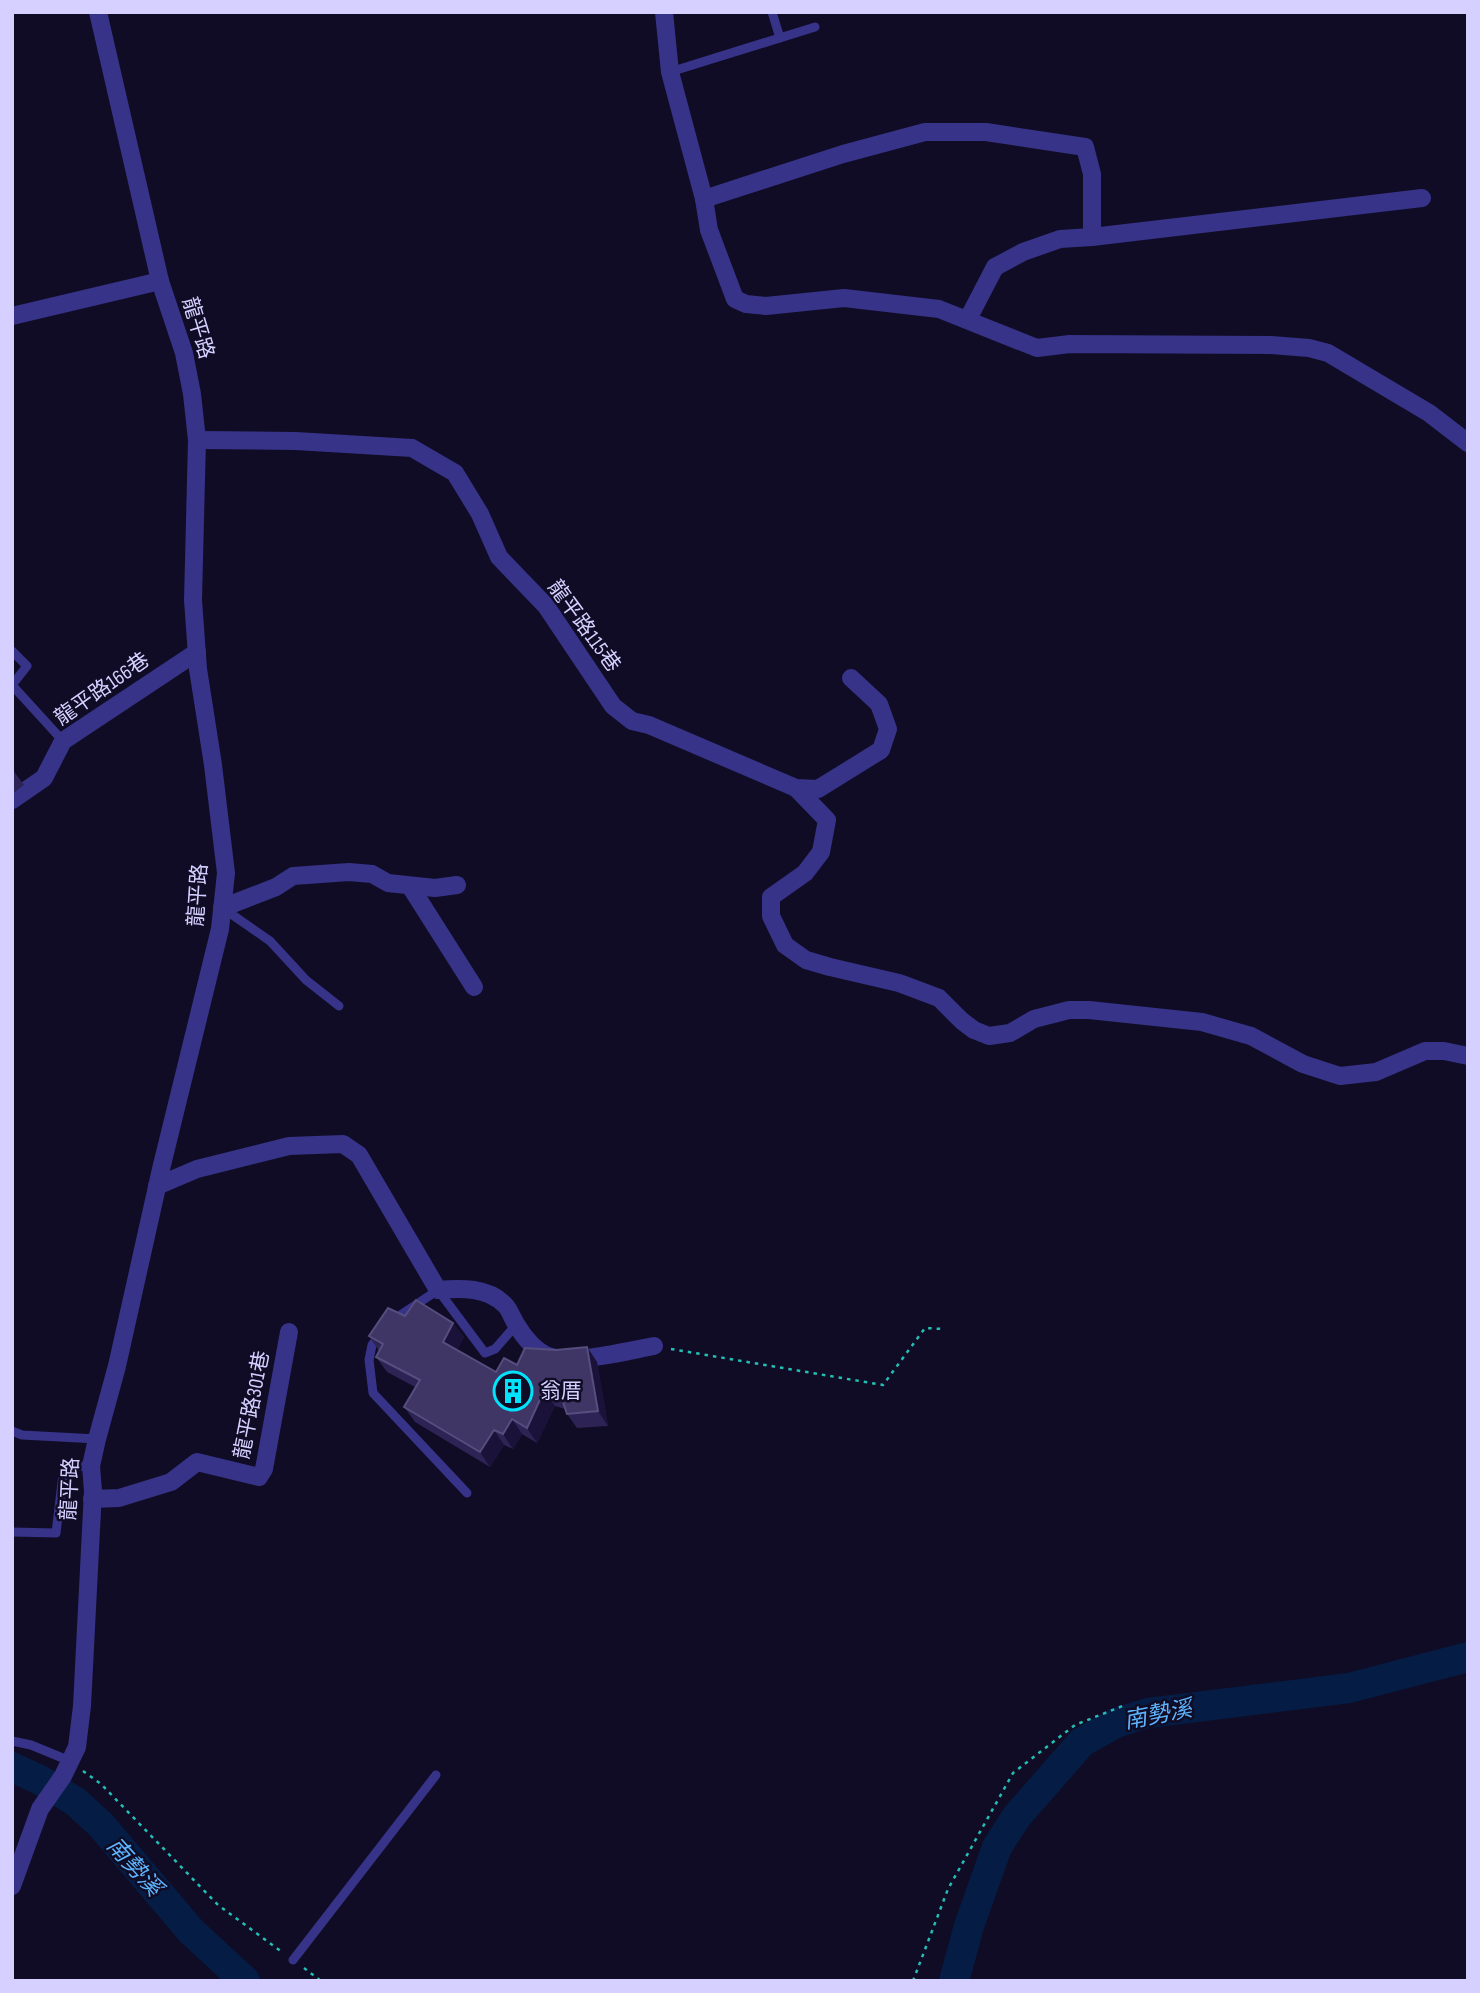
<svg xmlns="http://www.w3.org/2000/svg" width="1480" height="1993" viewBox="0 0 1480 1993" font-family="'Sofia Sans Condensed','Noto Sans TC',sans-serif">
	<rect width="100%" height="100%" fill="#100c25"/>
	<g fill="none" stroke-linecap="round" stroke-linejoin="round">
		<!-- river -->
		<g stroke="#051d45" stroke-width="30">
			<path d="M12 1767 40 1780 76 1802 101 1825 191 1931 245 1981"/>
			<path d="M954 1981 969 1926 997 1847 1017 1816 1082 1742 1116 1723 1148 1713 1349 1688 1468 1657"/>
		</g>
		<!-- path -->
		<g stroke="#23bfb5" stroke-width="2.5" stroke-dasharray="3.5 5" stroke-linecap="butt">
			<path d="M671 1349 883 1385 925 1328 943 1329"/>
			<path d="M83 1771 101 1784 218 1905 282 1952"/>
			<path d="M304 1968 321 1981"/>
			<path d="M913 1981 948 1889 1013 1773 1075 1725 1125 1705"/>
		</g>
		<!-- service -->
		<g stroke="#363388" stroke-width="9">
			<path d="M772 12 780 38"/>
			<path d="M670 72 815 27"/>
			<path d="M12 651 27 666 12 685 63 741"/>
			<path d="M224 909 270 941 306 980 339 1006"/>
			<path d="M393 1320 438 1290 485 1353 495 1349 516 1325"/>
			<path d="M379 1336 372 1345 369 1360 373 1393 467 1493"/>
			<path d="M12 1431 22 1435 97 1439"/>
			<path d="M12 1532 56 1533 64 1466H91"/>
			<path d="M12 1741 31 1745 70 1761"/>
			<path d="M293 1960 436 1775"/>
		</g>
		<!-- minor -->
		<g stroke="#363388" stroke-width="18">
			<path d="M664 12 670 72 704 199 709 230 735 299 746 304 766 306 844 298 939 309 1037 348 1070 344 1271 345 1309 348 1328 353 1429 413 1468 443"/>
			<path d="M704 199 843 154 925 132H986L1085 147 1092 174V237"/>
			<path d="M12 316 160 281"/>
			<path d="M968 319 995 267 1023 252 1060 239 1092 237 1422 198"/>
			<path d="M197 440 296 441 412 448 455 473 480 514 499 557 546 606 613 706 632 721 649 725 796 788 818 789 881 750 888 729 879 704 851 678"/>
			<path d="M796 788 827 820 821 852 805 873 771 897V916L785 945 806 960 830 967 899 983 939 998 962 1021 974 1030 989 1036 1010 1033 1034 1019 1069 1010H1089L1202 1022 1251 1036 1303 1064 1340 1076 1376 1072 1425 1051H1444L1468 1056"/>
			<path d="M12 800 44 778 63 741 197 652"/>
			<path d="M410 886 474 987"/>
			<path d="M222 908 276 887 293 876 349 872 372 874 388 883 435 888 457 885"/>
			<path d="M157 1186 197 1169 289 1146 343 1144 359 1155 438 1290C461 1288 488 1287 505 1305 510 1310 512 1318 516 1324 523 1336 536 1353 551 1357 575 1364 627 1351 654 1346"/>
			<path d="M92 1499 119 1498 171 1482 197 1462 259 1477 264 1469 289 1332"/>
		</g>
		<!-- tertiary -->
		<path stroke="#363388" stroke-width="18" d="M12 1886 40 1809 63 1776 77 1747 82 1706 93 1491 91 1466 97 1439 117 1366 161 1169 220 929 226 873 213 765 198 669 193 600 197 440 192 394 184 353 160 281 98 12"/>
	</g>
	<!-- wall -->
	<g fill="#2d2354">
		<path d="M12 769 24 785 12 794Z"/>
		<path d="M405 1316 453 1323 464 1337 457 1350 496 1372 556 1350 587 1347 597 1362 608 1426 577 1428 567 1414 565 1409 555 1406 537 1443 522 1434 513 1449 504 1445 490 1467 415 1422 404 1407 415 1387 387 1372 376 1357 379 1351 369 1336Z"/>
	</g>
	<!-- shaded-wall -->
	<g fill="#1a1239">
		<path d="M453 1323 464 1337 454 1357 443 1342Z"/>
		<path d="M587 1347 597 1362 608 1426 598 1411Z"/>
		<path d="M544 1391 555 1406 537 1443 527 1428Z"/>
		<path d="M512 1419 522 1434 513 1449 503 1434Z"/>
		<path d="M494 1430 504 1445 490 1467 480 1452Z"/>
	</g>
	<!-- building -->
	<path fill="#3f3666" stroke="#564e7e" stroke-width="2" d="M416 1300 453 1323 443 1342 496 1372 504 1358 517 1365 525 1348 556 1350 587 1347 598 1411 567 1414 561 1396 544 1391 527 1428 512 1419 503 1434 494 1430 480 1452 404 1407 420 1380 376 1357 383 1344 369 1336 388 1308 405 1316Z"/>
	<!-- icons -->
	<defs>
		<symbol id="building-ring" viewBox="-11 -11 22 22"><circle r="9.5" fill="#100c25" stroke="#00e3fb" stroke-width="1.5"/><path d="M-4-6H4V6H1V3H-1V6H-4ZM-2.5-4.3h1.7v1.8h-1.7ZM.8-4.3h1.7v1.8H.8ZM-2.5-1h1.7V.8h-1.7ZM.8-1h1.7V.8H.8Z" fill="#00e3fb"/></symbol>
	</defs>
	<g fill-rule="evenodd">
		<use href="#building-ring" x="491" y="1369" width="44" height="44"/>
	</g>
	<g text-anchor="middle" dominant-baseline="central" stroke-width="5" stroke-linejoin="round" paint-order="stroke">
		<!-- street labels -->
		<g font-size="21" fill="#d5d0ff" stroke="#100c25">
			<text transform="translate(198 328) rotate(73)">龍平路</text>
			<text transform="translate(584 626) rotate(54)">龍平路115巷</text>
			<text transform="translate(102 689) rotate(-35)">龍平路166巷</text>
			<text transform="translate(198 895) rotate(-86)">龍平路</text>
			<text transform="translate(252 1405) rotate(-79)">龍平路301巷</text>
			<text transform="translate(70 1489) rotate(-87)">龍平路</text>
		</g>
		<!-- poi labels -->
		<g font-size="21" fill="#d5d0ff" stroke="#100c25" text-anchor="start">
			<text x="540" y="1391">翁厝</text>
		</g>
		<!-- water labels -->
		<g font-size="23" font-style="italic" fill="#5eb5ff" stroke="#100c25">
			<text transform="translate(1158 1715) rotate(-11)">南勢溪</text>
			<text transform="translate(134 1867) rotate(48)">南勢溪</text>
		</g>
	</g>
	<!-- border -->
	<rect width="1480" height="1993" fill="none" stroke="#d5d0ff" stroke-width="28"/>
</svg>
